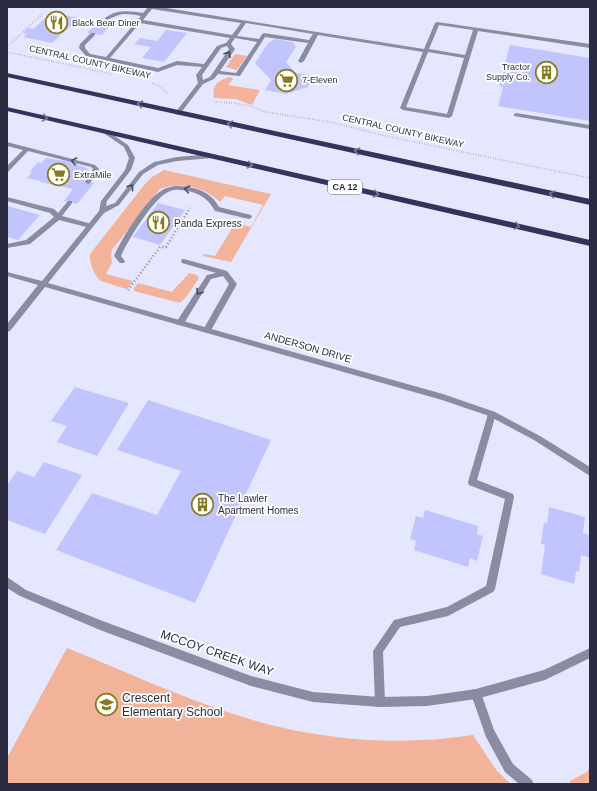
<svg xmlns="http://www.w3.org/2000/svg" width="597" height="791" viewBox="0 0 597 791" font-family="Helvetica,sans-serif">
	<rect width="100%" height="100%" fill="#e5e7fe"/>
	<!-- green -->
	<g fill="#f2b39a">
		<path d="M235 54 247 56 237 70 226 67Z"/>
		<path d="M230 77 233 79 228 85 260 90 252 105 236 99 214 98C211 85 219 80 230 77Z"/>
		<path d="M164 170 271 194 231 262 203 256V254L215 256 234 225 224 222 225 220 251 227 263 205 225 196 220 202C205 187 180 181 160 189L112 250 111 256 112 262 106 274 133 281 129 287 126 289 101 281C95 277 89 262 90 254L145 184 152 177Z"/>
		<path d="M189 273 197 275 199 278 187 296 180 303 134 291V288L138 283 172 292C177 285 183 281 189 273Z"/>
		<path d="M67 648C134 675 201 707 271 725 319 737 372 743 421 740 438 740 456 737 473 735L497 771 511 784H7V758Z"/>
		<path d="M590 767V784H570V781L587 772Z"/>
	</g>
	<!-- building -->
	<g fill="#c2c5fd">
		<path d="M51 13 79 18 52 43 23 37 27 34 23 33 28 28 33 29Z"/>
		<path d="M101 18 111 20 108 24H111L102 35 87 33Z"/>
		<path d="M166 30 187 33 164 62 142 58 151 47 134 44 140 38 157 41Z"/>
		<path d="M275 39 293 42 296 47 286 62 296 73 314 76 308 87 286 94 265 90 271 80 255 63 268 43Z"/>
		<path d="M510 45 590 58V121L498 106 503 87 499 86Z"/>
		<path d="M46 158 78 163 77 165 87 168 89 171 82 180 94 183 77 204 64 201 73 189 40 182 41 181 27 178 32 172 30 171 38 162 41 163Z"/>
		<path d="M158 203 185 210 160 245 133 237Z"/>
		<path d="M7 206 40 215 18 240 7 237Z"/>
		<path d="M75 387 129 403 97 456 57 442 67 426 51 421Z"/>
		<path d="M148 400 271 440 195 603 56 550 92 493 157 515 181 471 117 450Z"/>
		<path d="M44 462 82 475 45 534 7 520V485L17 471 34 477Z"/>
		<path d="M549 507 585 517 583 533 590 535V558L581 555 579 572 576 571 574 584 541 574 545 545 541 544 544 522 547 523Z"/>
		<path d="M425 510 478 526 477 534 483 536 477 561 470 558 468 567 414 550 416 541 410 539 416 516 423 518Z"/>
	</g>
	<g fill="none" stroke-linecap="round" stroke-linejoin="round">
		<!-- path-far1 -->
		<g stroke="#8a8ba2" stroke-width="1.5" stroke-dasharray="0.5 2" stroke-linecap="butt">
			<path d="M7 47 42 14"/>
			<path d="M7 52 112 74"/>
			<path d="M152 83 159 86 167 93"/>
			<path d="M214 102 233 103 250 106 266 112 330 122 390 137 590 178"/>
		</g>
		<!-- path -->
		<path stroke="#8a8ba2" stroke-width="2.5" stroke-dasharray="1 2.5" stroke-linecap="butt" d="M128 290 160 247H166L190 208"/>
		<!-- service -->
		<g fill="#8a8ca4" fill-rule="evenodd">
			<path d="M148 7H160L424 49 435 23 437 22 590 44V48L478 31 452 116 449 118 403 110 400 108 423 52 318 35 304 61 301 63 298 61 308 43 265 37 240 76 218 74 214 79 203 84 180 114 178 115 175 113 198 83 196 75 202 67 177 65 158 72 86 56 79 48 80 44 91 33H95V35L85 45V48L90 54 106 57 141 16C123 13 122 13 107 20L105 19V18C117 9 129 11 143 13ZM152 9 241 23 232 35 143 20ZM140 23 230 38 226 43 217 46 204 64 177 61 158 68 110 58ZM246 23 313 34 309 40 264 33 262 34 259 39 237 36ZM439 25 473 30 465 55 429 49ZM235 38 257 42 236 73 220 71 235 49 231 44ZM227 46 229 49 210 77 203 80 202 75 221 48ZM428 52 464 58 447 114 406 107Z"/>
			<path d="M516 113 590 125V129L514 116V114Z"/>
			<path d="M7 142 95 165 99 169 90 183 88 184 85 182 93 169 91 167 28 151 9 171 7 172V166L23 150 7 146Z"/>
			<path d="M175 186C193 186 211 191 219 207L251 215 252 217 249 219 215 211C209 200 203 196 192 192 184 190 175 188 168 192 153 199 128 240 121 256L125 261 124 263H120L114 256C122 238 144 202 161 191 165 188 170 187 175 186Z"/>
			<path d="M7 197 54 209 58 213 68 201H72V203L62 216 92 224 93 226 90 228 59 220 30 244 7 248V244L26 240 54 217 50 213 7 201Z"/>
			<path d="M182 259H184L227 271 237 284 210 332H204L203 330 229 284 223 276 211 279 183 325H177L176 323 177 321 207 275 216 273 182 263 181 261Z"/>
			<path d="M492 411 495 412 496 414 477 480 513 494 514 497 495 589 493 592 448 616 400 627 383 652 385 702 384 706 380 707 376 706 375 702 373 651 394 620 447 607 486 586 505 499 469 485 468 482 488 414 489 412Z"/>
			<path d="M476 689 480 690 494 730 513 764 532 780 534 784H519L505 772 486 737 471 694 472 690Z"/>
		</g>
		<!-- minor -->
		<g fill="#8a8ca4" fill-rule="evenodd">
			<path d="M107 131 128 145 135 158 131 170 107 201 106 206 115 203 139 172 154 162 177 157 212 154 215 156 212 158 177 161 158 165 143 174 119 205 104 213 48 283 443 394 495 412 540 436 590 467V476L534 440 489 416 442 400 45 287 10 331 7 332V324L38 285 7 276V272L42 281 99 211 101 201 125 170 129 158 124 147 105 134V132Z"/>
			<path d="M7 577 26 590 100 620 251 676 313 692 380 697 427 696 476 689 544 670 590 648V658L545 680 476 699 427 706 380 707 313 702 251 686 100 630 20 596 7 588Z"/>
		</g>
		<!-- trunk -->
		<g fill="#34335d" fill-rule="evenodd">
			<path d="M7 73 590 199V205L7 77Z"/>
			<path d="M7 107 590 240V246L7 111Z"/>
		</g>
	</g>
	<!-- one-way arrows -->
	<defs><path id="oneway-chevron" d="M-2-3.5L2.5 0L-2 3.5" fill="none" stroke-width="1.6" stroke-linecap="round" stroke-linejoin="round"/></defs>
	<g stroke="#47485f">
		<use href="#oneway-chevron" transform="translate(228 54) rotate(-58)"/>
		<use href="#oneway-chevron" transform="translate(74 161) rotate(-166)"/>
		<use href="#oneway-chevron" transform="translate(131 187) rotate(-52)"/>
		<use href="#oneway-chevron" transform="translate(187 189) rotate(-167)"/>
		<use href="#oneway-chevron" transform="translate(199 292) rotate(122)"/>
	</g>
	<g stroke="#7b7a96">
		<use href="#oneway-chevron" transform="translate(140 104) rotate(-168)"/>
		<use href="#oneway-chevron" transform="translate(45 118) rotate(13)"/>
		<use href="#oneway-chevron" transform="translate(230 124) rotate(-168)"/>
		<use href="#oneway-chevron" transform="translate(357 151) rotate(-168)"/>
		<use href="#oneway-chevron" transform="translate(250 165) rotate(13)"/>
		<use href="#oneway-chevron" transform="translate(376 194) rotate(13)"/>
		<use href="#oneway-chevron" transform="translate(552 194) rotate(-168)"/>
		<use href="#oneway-chevron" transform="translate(517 226) rotate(13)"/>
	</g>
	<!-- icons -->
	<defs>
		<symbol id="restaurant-ring" viewBox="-11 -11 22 22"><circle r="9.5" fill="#fff" stroke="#857b20" stroke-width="1.5"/><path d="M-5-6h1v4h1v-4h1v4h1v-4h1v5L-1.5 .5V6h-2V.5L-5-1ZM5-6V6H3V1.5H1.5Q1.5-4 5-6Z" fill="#857b20"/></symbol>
		<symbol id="building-ring" viewBox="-11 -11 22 22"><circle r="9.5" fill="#fff" stroke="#857b20" stroke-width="1.5"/><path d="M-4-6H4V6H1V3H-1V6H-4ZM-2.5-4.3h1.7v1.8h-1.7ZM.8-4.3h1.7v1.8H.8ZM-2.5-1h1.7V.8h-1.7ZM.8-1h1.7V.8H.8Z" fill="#857b20"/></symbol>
		<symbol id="supermarket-ring" viewBox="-11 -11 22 22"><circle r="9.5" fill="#fff" stroke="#857b20" stroke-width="1.5"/><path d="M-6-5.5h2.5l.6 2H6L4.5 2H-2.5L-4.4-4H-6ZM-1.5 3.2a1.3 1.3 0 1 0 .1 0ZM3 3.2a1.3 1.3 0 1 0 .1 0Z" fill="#857b20"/></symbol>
		<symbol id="school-ring" viewBox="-11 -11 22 22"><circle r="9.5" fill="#fff" stroke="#857b20" stroke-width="1.5"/><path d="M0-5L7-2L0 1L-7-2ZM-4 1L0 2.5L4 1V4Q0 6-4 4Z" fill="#857b20"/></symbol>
	</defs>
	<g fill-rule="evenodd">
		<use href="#restaurant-ring" x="44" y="10" width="25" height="25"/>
		<use href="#building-ring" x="534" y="60" width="25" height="25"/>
		<use href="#supermarket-ring" x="274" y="68" width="25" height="25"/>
		<use href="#supermarket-ring" x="46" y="162" width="25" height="25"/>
		<use href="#restaurant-ring" x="146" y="210" width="25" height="25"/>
		<use href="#building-ring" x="190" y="492" width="25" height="25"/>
		<use href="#school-ring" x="94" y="692" width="25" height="25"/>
	</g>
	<g text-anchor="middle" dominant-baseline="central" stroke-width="3.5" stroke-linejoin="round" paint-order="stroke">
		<!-- far-poi labels -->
		<g font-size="9" fill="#2a2b41" stroke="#fff" text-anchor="start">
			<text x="72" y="23">Black Bear Diner</text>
			<text x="530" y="67" text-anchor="end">Tractor<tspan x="530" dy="10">Supply Co.</tspan></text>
			<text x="302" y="80">7-Eleven</text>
			<text x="74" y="175">ExtraMile</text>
		</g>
		<!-- far-street labels -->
		<g font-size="9" fill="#2a2b41" stroke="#fff">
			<text transform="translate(90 62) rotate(13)">CENTRAL COUNTY BIKEWAY</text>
			<text transform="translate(403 131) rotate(13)">CENTRAL COUNTY BIKEWAY</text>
		</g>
		<!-- shield labels -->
		<rect fill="#fff" stroke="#6a6b7a" stroke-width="1" x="328" y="180" width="34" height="14" rx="3"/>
		<g font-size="9" font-weight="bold" fill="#2a2b41">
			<text x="345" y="187">CA 12</text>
		</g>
		<!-- poi labels -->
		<g font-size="10" fill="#2a2b41" stroke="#fff" text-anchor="start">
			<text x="174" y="223">Panda Express</text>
			<text x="218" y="498">The Lawler<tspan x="218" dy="12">Apartment Homes</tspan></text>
		</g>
		<!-- street labels -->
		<g font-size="10" fill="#2a2b41" stroke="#fff">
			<text transform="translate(308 347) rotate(16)">ANDERSON DRIVE</text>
		</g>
		<!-- near-street labels -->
		<g font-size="12" fill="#2a2b41" stroke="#fff">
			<text transform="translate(217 653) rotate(19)">MCCOY CREEK WAY</text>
		</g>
		<!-- near-poi labels -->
		<g font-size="12" fill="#2a2b41" stroke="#fff" text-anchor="start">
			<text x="122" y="698">Crescent<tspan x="122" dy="14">Elementary School</tspan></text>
		</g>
	</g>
	<!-- border -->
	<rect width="597" height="791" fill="none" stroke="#2a2b41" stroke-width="16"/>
</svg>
